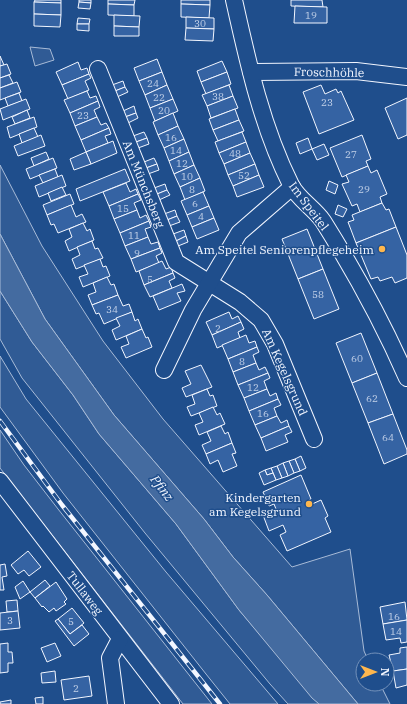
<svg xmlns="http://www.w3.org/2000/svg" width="407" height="704" viewBox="0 0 407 704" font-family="'IBM Plex Serif',serif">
	<rect width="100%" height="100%" fill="#1f4e8c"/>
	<!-- built -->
	<g fill="#305b95" stroke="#a8bbd7">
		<path d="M30 47 50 49 54 60 35 66Z"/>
		<path d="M0 165 42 246 103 341 163 419 292 567 350 549 364 651 368 660H363V684H380L390 704H358L267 595 233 557 204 519 114 415 45 319 0 234Z"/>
		<path d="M0 291 32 342 73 395 99 434 176 524 239 610 319 704H288L270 684 145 533 22 378 0 339Z"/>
		<path d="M0 356 26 399 166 572 278 704H230L206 674 63 493 0 407Z"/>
		<path d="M0 430 24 465 58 509 212 704H183L86 579 0 468Z"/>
	</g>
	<!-- water -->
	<path fill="#446ba0" stroke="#a8bbd7" d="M0 234 45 319 114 415 204 519 233 557 267 595 358 704H319L312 698 239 610 176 524 99 434 73 395 32 342 0 291Z"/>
	<!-- building -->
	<g fill="#3563a3" stroke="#f2f6ff">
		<path d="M35 0H61V3L34 2Z"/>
		<path d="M79 0H91V3L79 2Z"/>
		<path d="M108 0H135L134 5 108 4Z"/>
		<path d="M181 0H210V5L181 4Z"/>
		<path d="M291 0H322L323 7 291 6Z"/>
		<path d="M34 2 61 3V15L34 14Z"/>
		<path d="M79 2 91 3 90 9 78 8Z"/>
		<path d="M108 4 134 5V16L108 15Z"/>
		<path d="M181 4 210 5 209 18 181 17Z"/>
		<path d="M295 6 327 7V23H294Z"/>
		<path d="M34 14 61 15 60 27 34 26Z"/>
		<path d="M114 15 140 16 139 27 114 26Z"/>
		<path d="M186 17 214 18V29L186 28Z"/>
		<path d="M78 18 90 19 89 24H77Z"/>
		<path d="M77 24H89V31L77 30Z"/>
		<path d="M114 26 139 27V36H114Z"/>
		<path d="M186 28 214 29 213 41 185 40Z"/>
		<path d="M0 56 4 65 0 66Z"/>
		<path d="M157 59 162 72 139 81 134 68Z"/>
		<path d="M222 61 227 72 201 82 197 71Z"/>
		<path d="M78 62 81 70 87 68 89 74 62 85 56 72Z"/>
		<path d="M7 64 11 74 0 78V66Z"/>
		<path d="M162 72 167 85 145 95 139 81Z"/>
		<path d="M227 72 231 84 206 94 201 82Z"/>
		<path d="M89 74 91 78 85 81 89 90 68 99 62 85Z"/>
		<path d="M9 75 13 83 0 88V78Z"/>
		<path d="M123 81 125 87 115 91 112 85Z"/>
		<path d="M17 82 21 92 0 100V88Z"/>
		<path d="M167 85 173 99 150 108 145 95Z"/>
		<path d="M229 85 233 96 207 106 202 95Z"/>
		<path d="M321 85 325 94 336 89 338 93 341 91 354 120 319 134 303 92Z"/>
		<path d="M125 87 128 92 117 97 115 91Z"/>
		<path d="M87 91 90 98 96 96 98 101 70 113 64 100Z"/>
		<path d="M19 93 22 101 8 106 5 98Z"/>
		<path d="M233 96 238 108 211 118 207 106Z"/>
		<path d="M407 98V135L398 139 385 108Z"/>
		<path d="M26 99 30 109 3 120 0 109Z"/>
		<path d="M173 99 178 111 155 121 150 108Z"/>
		<path d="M98 101 100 107 94 110 97 117 75 126 70 113Z"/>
		<path d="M134 106 136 113 125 117 123 111Z"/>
		<path d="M235 109 239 120 213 130 209 119Z"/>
		<path d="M27 110 30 118 15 124 12 117Z"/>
		<path d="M136 113 138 118 128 123 125 117Z"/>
		<path d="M173 113 178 126 158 135 153 122Z"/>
		<path d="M34 117 37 127 10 138 7 127Z"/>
		<path d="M97 117 101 125 106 123 109 128 81 140 75 126Z"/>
		<path d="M239 120 244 131 218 141 213 130Z"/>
		<path d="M178 126 184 139 164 148 158 135Z"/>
		<path d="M34 128 38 137 22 143 19 134Z"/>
		<path d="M109 128 111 134 105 136 108 143 86 152 81 140Z"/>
		<path d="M144 132 147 138 136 142 133 136Z"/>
		<path d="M242 132 246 142 219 153 215 142Z"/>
		<path d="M41 135 45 146 18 156 14 146Z"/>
		<path d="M362 135 371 159 366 161 368 166 342 177 330 148Z"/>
		<path d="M147 138 149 144 138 148 136 142Z"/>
		<path d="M308 138 312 149 300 154 296 143Z"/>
		<path d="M184 139 189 152 169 161 164 148Z"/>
		<path d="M113 141 117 153 91 164 86 152Z"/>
		<path d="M246 142 250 153 224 164 219 153Z"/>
		<path d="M324 144 329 155 317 160 312 149Z"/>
		<path d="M46 152 49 159 34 166 31 158Z"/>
		<path d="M86 152 91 164 74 170 70 159Z"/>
		<path d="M189 152 194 165 174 174 169 161Z"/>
		<path d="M250 153 255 164 228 175 224 164Z"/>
		<path d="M53 158 57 168 30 179 26 169Z"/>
		<path d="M154 158 157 164 146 168 144 162Z"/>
		<path d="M157 164 159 170 148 174 146 168Z"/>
		<path d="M255 164 259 175 233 186 228 175Z"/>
		<path d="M194 165 200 178 180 187 174 174Z"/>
		<path d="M368 166 371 173 377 170 387 194 380 197 382 203 360 212 357 204 352 206 342 184 349 182 346 175Z"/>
		<path d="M55 169 58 177 43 183 39 175Z"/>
		<path d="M125 169 130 181 80 201 76 189Z"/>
		<path d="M62 175 66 186 39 197 35 186Z"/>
		<path d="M259 175 264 187 237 197 233 186Z"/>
		<path d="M200 178 205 191 185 200 180 187Z"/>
		<path d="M329 181 338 185 335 194 326 190Z"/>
		<path d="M126 183 130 192 136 189 138 194 109 206 103 192Z"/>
		<path d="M165 184 167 190 157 194 154 188Z"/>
		<path d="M62 187 66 195 51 201 48 193Z"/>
		<path d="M167 190 170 195 159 200 157 194Z"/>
		<path d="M203 192 209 206 187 215 181 201Z"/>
		<path d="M70 194 74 204 47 215 43 205Z"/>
		<path d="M138 194 141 200 134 203 137 210 114 219 109 206Z"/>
		<path d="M382 203 386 210 389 209 396 227 356 243 348 222 354 220 352 215Z"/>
		<path d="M71 205 76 217 82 214 86 222 58 233 54 224 51 225 47 215Z"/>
		<path d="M338 205 347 209 343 217 335 214Z"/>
		<path d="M209 206 214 218 192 227 187 215Z"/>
		<path d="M137 210 140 218 146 215 149 221 120 233 114 219Z"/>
		<path d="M175 210 177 216 167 220 164 214Z"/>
		<path d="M177 216 180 222 169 226 167 220Z"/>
		<path d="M214 218 219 230 197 239 192 227Z"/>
		<path d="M149 221 151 227 145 229 148 237 125 246 120 233Z"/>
		<path d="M83 223 87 231 90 229 94 240 69 251 65 241 72 237 69 229Z"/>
		<path d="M396 227 407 255V278L395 283 392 277 380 281 378 277 371 279 356 243Z"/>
		<path d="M307 229 323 269 298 279 282 239Z"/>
		<path d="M184 230 186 236 176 241 173 234Z"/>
		<path d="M186 236 188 242 178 246 176 241Z"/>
		<path d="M148 237 151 244 158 242 160 248 131 259 125 246Z"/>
		<path d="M92 241 95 249 98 248 103 258 76 269 72 259 80 255 77 247Z"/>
		<path d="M160 248 162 253 156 256 159 263 136 272 131 259Z"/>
		<path d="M100 259 103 267 106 266 110 276 83 287 79 277 88 274 84 265Z"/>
		<path d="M162 261 166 269 171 267 173 273 144 285 139 271Z"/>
		<path d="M323 269 339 309 314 319 298 279Z"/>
		<path d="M173 273 175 278 169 281 172 288 150 297 144 285Z"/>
		<path d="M107 277 111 285 114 284 118 295 92 305 88 295 96 292 93 283Z"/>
		<path d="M182 284 185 291 177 293 181 301 159 310 153 296Z"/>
		<path d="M118 295 123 306 129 304 132 312 104 324 99 313 96 314 92 305Z"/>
		<path d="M132 312 135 321 138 319 142 329 116 340 112 330 120 326 116 318Z"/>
		<path d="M229 312 232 319 238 316 241 322 212 335 206 322Z"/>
		<path d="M241 322 244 329 238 332 240 338 217 348 212 335Z"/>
		<path d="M142 329 146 338 148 337 152 347 126 358 121 347 129 344 126 336Z"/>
		<path d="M361 333 377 373 352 383 336 343Z"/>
		<path d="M246 335 249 343 255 341 257 347 228 359 222 345Z"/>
		<path d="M257 347 259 352 253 355 256 363 233 372 228 359Z"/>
		<path d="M256 363 259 370 265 367 268 373 238 385 233 372Z"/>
		<path d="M201 365 212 387 186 397 182 388 191 384 185 371Z"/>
		<path d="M268 373 270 378 264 381 267 389 244 398 238 385Z"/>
		<path d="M377 373 393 414 368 423 352 383Z"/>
		<path d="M207 389 210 396 213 395 217 406 191 416 187 407 195 404 192 395Z"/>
		<path d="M267 389 270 396 276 393 278 399 249 411 244 398Z"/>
		<path d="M278 399 281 405 274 408 277 416 255 425 249 411Z"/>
		<path d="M213 407 217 415 220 413 225 424 199 435 195 425 203 422 199 413Z"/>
		<path d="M393 414 407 450V454L384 464 368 423Z"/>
		<path d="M277 416 281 423 287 420 289 426 261 438 255 425Z"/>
		<path d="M221 426 225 434 228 432 232 443 206 454 202 445 211 441 207 432Z"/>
		<path d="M289 426 292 432 285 435 288 442 266 451 261 438Z"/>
		<path d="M232 443 236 453 232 454 237 466 223 472 218 460 210 464 206 454Z"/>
		<path d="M301 456 306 468 300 471 295 459Z"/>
		<path d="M295 459 300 471 294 473 289 461Z"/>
		<path d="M289 461 294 473 288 476 283 463Z"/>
		<path d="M283 463 288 476 282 478 277 466Z"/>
		<path d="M277 466 282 478 276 480 271 468Z"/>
		<path d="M271 468 273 473 267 475 265 470Z"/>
		<path d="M265 470 267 475 273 473 276 480 264 485 259 473Z"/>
		<path d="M301 475 311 499 309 500 310 505 321 500 328 516 325 518 331 532 287 551 280 535 286 532 283 525 269 531 263 515 276 509 274 504 269 506 263 492Z"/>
		<path d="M28 551 41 567 29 576 24 570 18 574 11 565Z"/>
		<path d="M5 564 7 576 2 577 4 590H0V565Z"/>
		<path d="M45 580 50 586 35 598 30 592Z"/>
		<path d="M23 581 30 592 20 599 15 587Z"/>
		<path d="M56 582 67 599 64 602 66 604 56 611 54 608 49 612 43 606 42 607 35 598Z"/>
		<path d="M17 600 18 611 7 612 6 601Z"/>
		<path d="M405 602 407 620 383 624 380 607Z"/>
		<path d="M72 608 84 623 70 634 58 619Z"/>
		<path d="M18 611 20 628 0 630V613Z"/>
		<path d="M58 619 70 634 82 625 89 634 74 646 55 621Z"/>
		<path d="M407 620V642L401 643 400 638 386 640 383 624Z"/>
		<path d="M8 643V652H12L13 663H8V672L0 673V644Z"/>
		<path d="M55 643 61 656 47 662 41 648Z"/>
		<path d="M407 647V669L393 671 389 655 400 653V648Z"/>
		<path d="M407 669V685L396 688 393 671Z"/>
		<path d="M55 671 56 682 42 683 41 673Z"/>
		<path d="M89 676 92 696 64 700 61 680Z"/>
		<path d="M43 697V704H36L35 698Z"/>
		<path d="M11 700V704H0V702Z"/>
	</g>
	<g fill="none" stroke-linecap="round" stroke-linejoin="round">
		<defs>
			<g id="minor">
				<path d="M234 0C248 63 262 127 291 185 298 199 314 208 323 221 355 272 383 323 407 378"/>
				<path d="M98 69 176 262 240 302 261 320 275 344 314 439"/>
				<path d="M251 72 356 71 407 77"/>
				<path d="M164 370 193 310 239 233 292 187"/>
				<path d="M0 481 171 704"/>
				<path d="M116 704 110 658 120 639"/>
			</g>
		</defs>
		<!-- minor casing -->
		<use href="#minor" stroke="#f2f6ff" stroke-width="18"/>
		<!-- minor -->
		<use href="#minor" stroke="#1f4e8c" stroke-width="16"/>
		<defs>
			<path id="rail" d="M0 421 62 505 220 704"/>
		</defs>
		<!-- rail casing -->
		<use href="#rail" stroke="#f2f6ff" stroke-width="4.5"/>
		<!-- rail -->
		<use href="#rail" stroke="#1f4e8c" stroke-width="3" stroke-dasharray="9" stroke-linecap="butt"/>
	</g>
	<!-- markers -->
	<g fill="#ffb74d" stroke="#1f4e8c" stroke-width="1.5">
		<circle cx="382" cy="249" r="4"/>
		<circle cx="309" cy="504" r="4"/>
	</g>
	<g text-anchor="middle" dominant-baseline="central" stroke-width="3" stroke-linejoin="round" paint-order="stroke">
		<!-- number labels -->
		<g font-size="10" fill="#c3d1e8">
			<text x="311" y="15">19</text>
			<text x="200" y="23">30</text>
			<text x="153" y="83">24</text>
			<text x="218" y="96">38</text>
			<text x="159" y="97">22</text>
			<text x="327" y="102">23</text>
			<text x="164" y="110">20</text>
			<text x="83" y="115">23</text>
			<text x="171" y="137">16</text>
			<text x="176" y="150">14</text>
			<text x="235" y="153">48</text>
			<text x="351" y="154">27</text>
			<text x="182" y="163">12</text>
			<text x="244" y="175">52</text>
			<text x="187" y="176">10</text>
			<text x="192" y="189">8</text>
			<text x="364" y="189">29</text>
			<text x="195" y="203">6</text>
			<text x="123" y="208">15</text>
			<text x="201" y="216">4</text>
			<text x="134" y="235">11</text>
			<text x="137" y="253">9</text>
			<text x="150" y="279">5</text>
			<text x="318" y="294">58</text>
			<text x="112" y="309">34</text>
			<text x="218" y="328">2</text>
			<text x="357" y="358">60</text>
			<text x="242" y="361">8</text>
			<text x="253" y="387">12</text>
			<text x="372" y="398">62</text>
			<text x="263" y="413">16</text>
			<text x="388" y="437">64</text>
			<text x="394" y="616">16</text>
			<text x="10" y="620">3</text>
			<text x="71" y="621">5</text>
			<text x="396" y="631">14</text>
			<text x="76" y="688">2</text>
		</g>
		<!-- street labels -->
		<g font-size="12" fill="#f2f6ff" stroke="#1f4e8c">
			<text transform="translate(329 72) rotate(1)">Froschhöhle</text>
			<text transform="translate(144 184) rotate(68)">Am Münchsberg</text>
			<text transform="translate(309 206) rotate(53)">Im Speitel</text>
			<text transform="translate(285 372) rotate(66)">Am Kegelsgrund</text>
			<text transform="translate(85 593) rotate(53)">Tullaweg</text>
		</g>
		<!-- poi labels -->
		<g font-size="12" fill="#f2f6ff" stroke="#1f4e8c" text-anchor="end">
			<text x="374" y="249">Am Speitel Seniorenpflegeheim</text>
			<text x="301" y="497">Kindergarten<tspan x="301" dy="14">am Kegelsgrund</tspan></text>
		</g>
		<!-- water labels -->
		<g font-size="13" font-style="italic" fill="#f2f6ff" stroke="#1f4e8c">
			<text transform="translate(162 488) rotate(52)">Pfinz</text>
		</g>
	</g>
	<!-- north arrow -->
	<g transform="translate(375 672) rotate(90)"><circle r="19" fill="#1f4e8c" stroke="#7391ba"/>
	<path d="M0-3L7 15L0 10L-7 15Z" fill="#ffb74d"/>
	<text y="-6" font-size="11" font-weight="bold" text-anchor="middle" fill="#f2f6ff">N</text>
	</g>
</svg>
